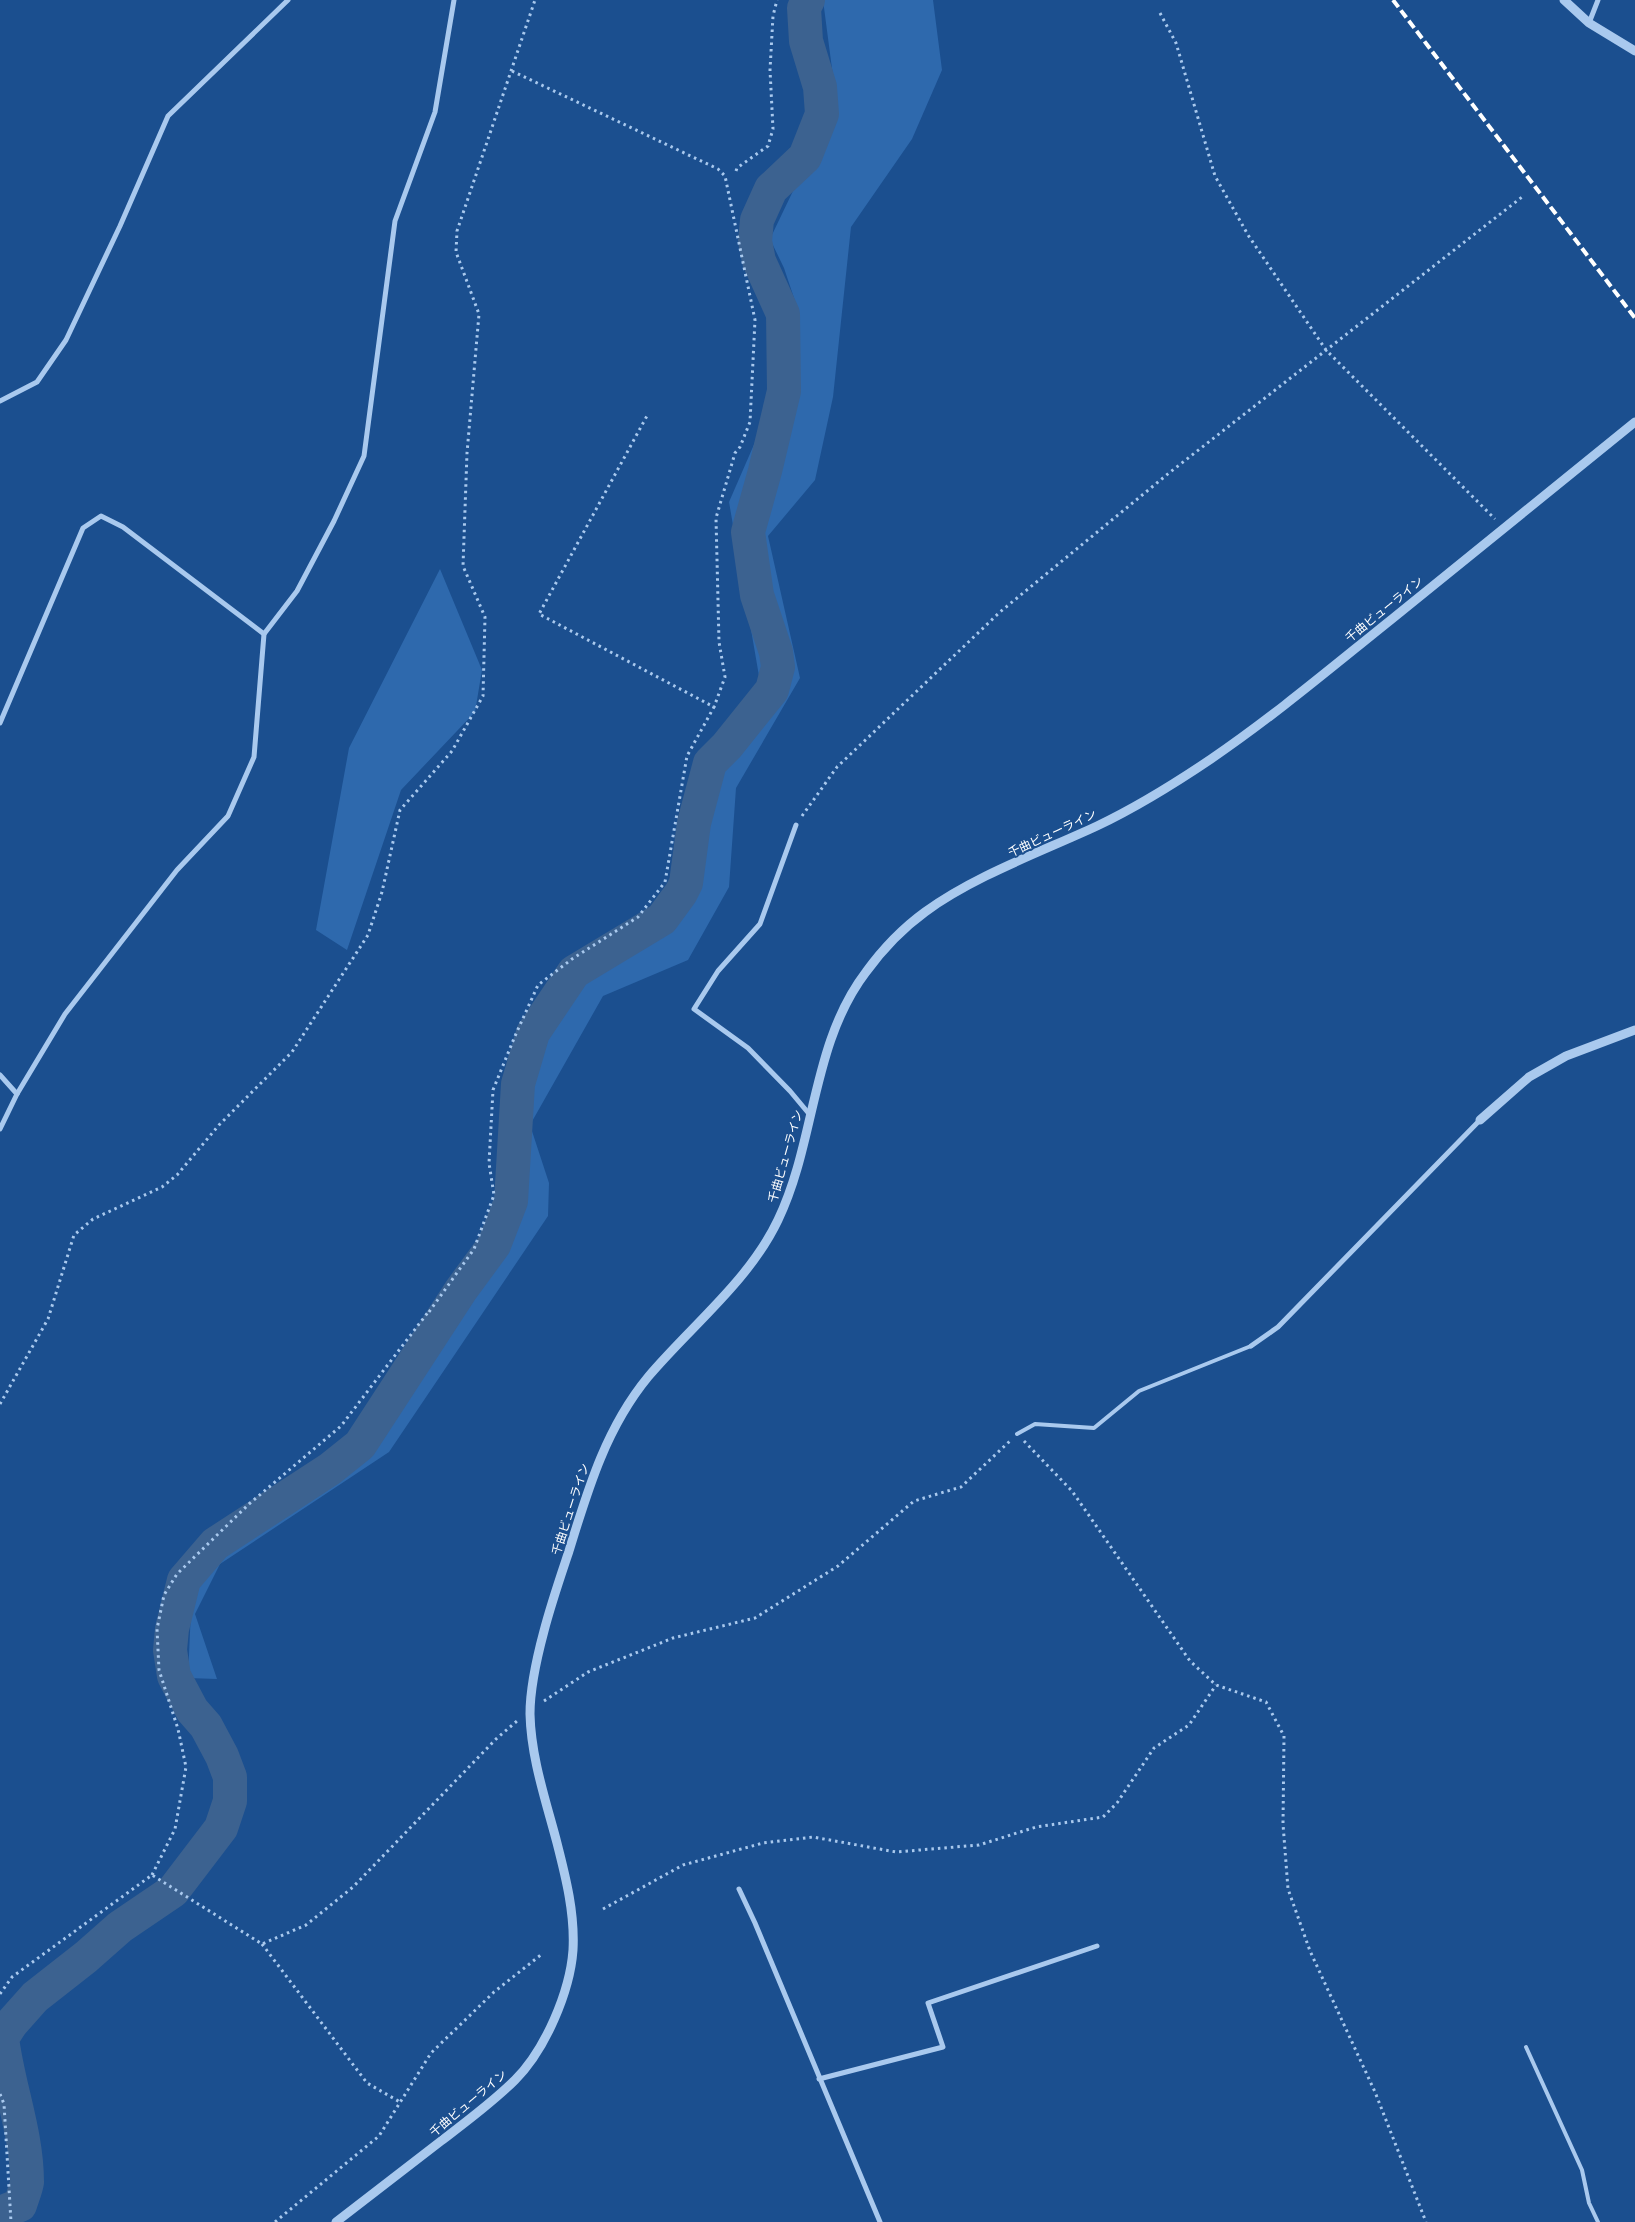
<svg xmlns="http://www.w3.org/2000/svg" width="1635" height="2222" viewBox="0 0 1635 2222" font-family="Inter,'Noto Sans JP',sans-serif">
	<rect width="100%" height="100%" fill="#1b4f8f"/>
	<!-- green -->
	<g fill="#2e69ad">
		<path d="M823 0H933L942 70 912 139 851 227 833 397 815 480 768 536 800 678 736 788 729 887 688 960 603 996 530 1125 549 1183 548 1216 389 1452 220 1564 195 1614 217 1679 188 1678 192 1586 240 1534 373 1440 502 1257 512 1160 548 1039 589 968 636 941 691 893 703 802 714 771 744 736 759 676 729 502 796 348 800 316 784 268 770 239 804 168 834 84Z"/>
		<path d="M440 569 482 670 475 712 401 790 347 950 316 930 349 748Z"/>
	</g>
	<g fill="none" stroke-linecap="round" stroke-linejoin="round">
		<!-- river -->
		<path stroke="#3c6290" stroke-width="34" d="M0 2213 20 2205C22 2198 26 2189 27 2182 27 2133 8 2086 2 2038L11 2024 35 1997 86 1957 120 1927 173 1891 221 1828 230 1801V1777L222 1756 206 1726 192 1710 174 1676 170 1650 172 1629 184 1580 215 1544 330 1469 360 1445 461 1290 494 1245 511 1201 518 1084 533 1033 574 972 662 919 681 893 686 883 694 823 710 763 727 746 772 690 778 667 776 652 757 595 748 532 765 471 784 391 783 314 759 261 755 241 757 220 771 189 805 157 822 114 820 87 806 41 804 8 808 0"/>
		<!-- path -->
		<g stroke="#a9c9ee" stroke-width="3" stroke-dasharray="2.5 4" stroke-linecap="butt">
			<path d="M1160 13 1176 43 1215 176 1248 235 1326 350 1495 519"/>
			<path d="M512 71 718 169 725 176 755 320 750 422 740 447 735 453 716 518 719 642 725 677 714 707"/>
			<path d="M736 171 737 168 768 146 773 129 770 70 773 16 777 0"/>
			<path d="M802 816 837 767 1000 612 1169 473 1522 197"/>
			<path d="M429 1312 474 1249 494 1195 489 1163 493 1090 515 1036 538 985 572 959 638 917 665 882 687 756 714 707 539 614 648 414"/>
			<path d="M0 1404 48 1319 74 1235 93 1219 162 1187 177 1175 219 1125 292 1052 368 935 382 892 400 810 452 751 483 696 485 617 463 566 467 453 479 314 456 252 457 231 535 0"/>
			<path d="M1024 1441 1072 1491 1190 1661 1216 1685 1266 1702 1284 1736 1283 1824 1288 1889 1310 1951 1375 2092 1426 2222"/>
			<path d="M544 1701 588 1672 673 1638 755 1618 838 1566 914 1501 961 1487 1011 1440"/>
			<path d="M152 1875 175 1829 186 1767 178 1729 159 1670 157 1629 164 1595 177 1574 249 1504 341 1426 429 1311"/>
			<path d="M603 1909 683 1865 763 1843 813 1837 896 1852 979 1845 1036 1827 1103 1817 1117 1803 1154 1748 1189 1725 1216 1685"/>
			<path d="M262 1944 367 2083 400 2102"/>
			<path d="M0 1994 12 1977 152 1875 262 1944 306 1925 353 1887 496 1739 517 1721"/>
			<path d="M0 2094 4 2104 11 2222"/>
			<path d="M275 2222 379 2136 431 2053 494 1992 542 1954"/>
		</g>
		<!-- service -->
		<g stroke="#a9c9ee" stroke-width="4">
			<path d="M1017 1434 1035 1424 1094 1428 1139 1391 1251 1346"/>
			<path d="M1526 2047 1582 2170 1589 2203 1598 2222"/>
		</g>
		<!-- minor -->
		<g stroke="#a9c9ee" stroke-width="5">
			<path d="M1589 23 1598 0"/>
			<path d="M0 401 37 382 66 340 120 226 168 116 288 0"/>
			<path d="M0 723 83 528 101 516 123 527 264 634"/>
			<path d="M796 825 760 924 718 971 694 1009 748 1048 790 1091 810 1115"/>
			<path d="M0 1075 17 1094"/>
			<path d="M0 1129 17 1094 65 1014 177 870 228 816 254 757 264 634 297 591 334 521 364 456 395 221 435 112 454 0"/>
			<path d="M1251 1346 1278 1327 1480 1120"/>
			<path d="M739 1889 755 1923 880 2222"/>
			<path d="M819 2079 943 2047 928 2003 1097 1946"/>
		</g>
		<!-- tertiary -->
		<g stroke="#a9c9ee" stroke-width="9">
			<path d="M1564 0 1589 23 1635 51"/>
			<path d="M1480 1120 1529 1077 1566 1056 1635 1030"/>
			<path d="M336 2222C371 2195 406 2168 441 2141 466 2122 493 2102 515 2080 545 2050 570 1992 573 1950 575 1914 566 1878 557 1843 546 1801 531 1758 530 1714 530 1687 537 1657 544 1631 551 1604 560 1578 569 1551 588 1489 606 1428 648 1377 691 1326 749 1281 778 1220 816 1141 811 1044 866 972 882 950 903 928 925 912 974 876 1041 852 1097 826 1137 807 1174 784 1211 759 1274 716 1332 667 1392 619 1473 554 1554 488 1635 422"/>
		</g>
		<!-- rail -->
		<path stroke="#fff" stroke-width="4" stroke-dasharray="9 4" stroke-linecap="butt" d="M1393 0 1635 318"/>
	</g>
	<g text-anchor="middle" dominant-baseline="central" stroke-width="4" stroke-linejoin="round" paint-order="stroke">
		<!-- street labels -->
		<g font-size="12" fill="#fff" stroke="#1b4f8f">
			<text transform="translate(1384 609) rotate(-39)">千曲ビューライン</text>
			<text transform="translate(1052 833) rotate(-25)">千曲ビューライン</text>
			<text transform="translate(785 1156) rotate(-74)">千曲ビューライン</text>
			<text transform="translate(570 1509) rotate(-72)">千曲ビューライン</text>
			<text transform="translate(468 2103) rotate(-40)">千曲ビューライン</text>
		</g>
	</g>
</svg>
